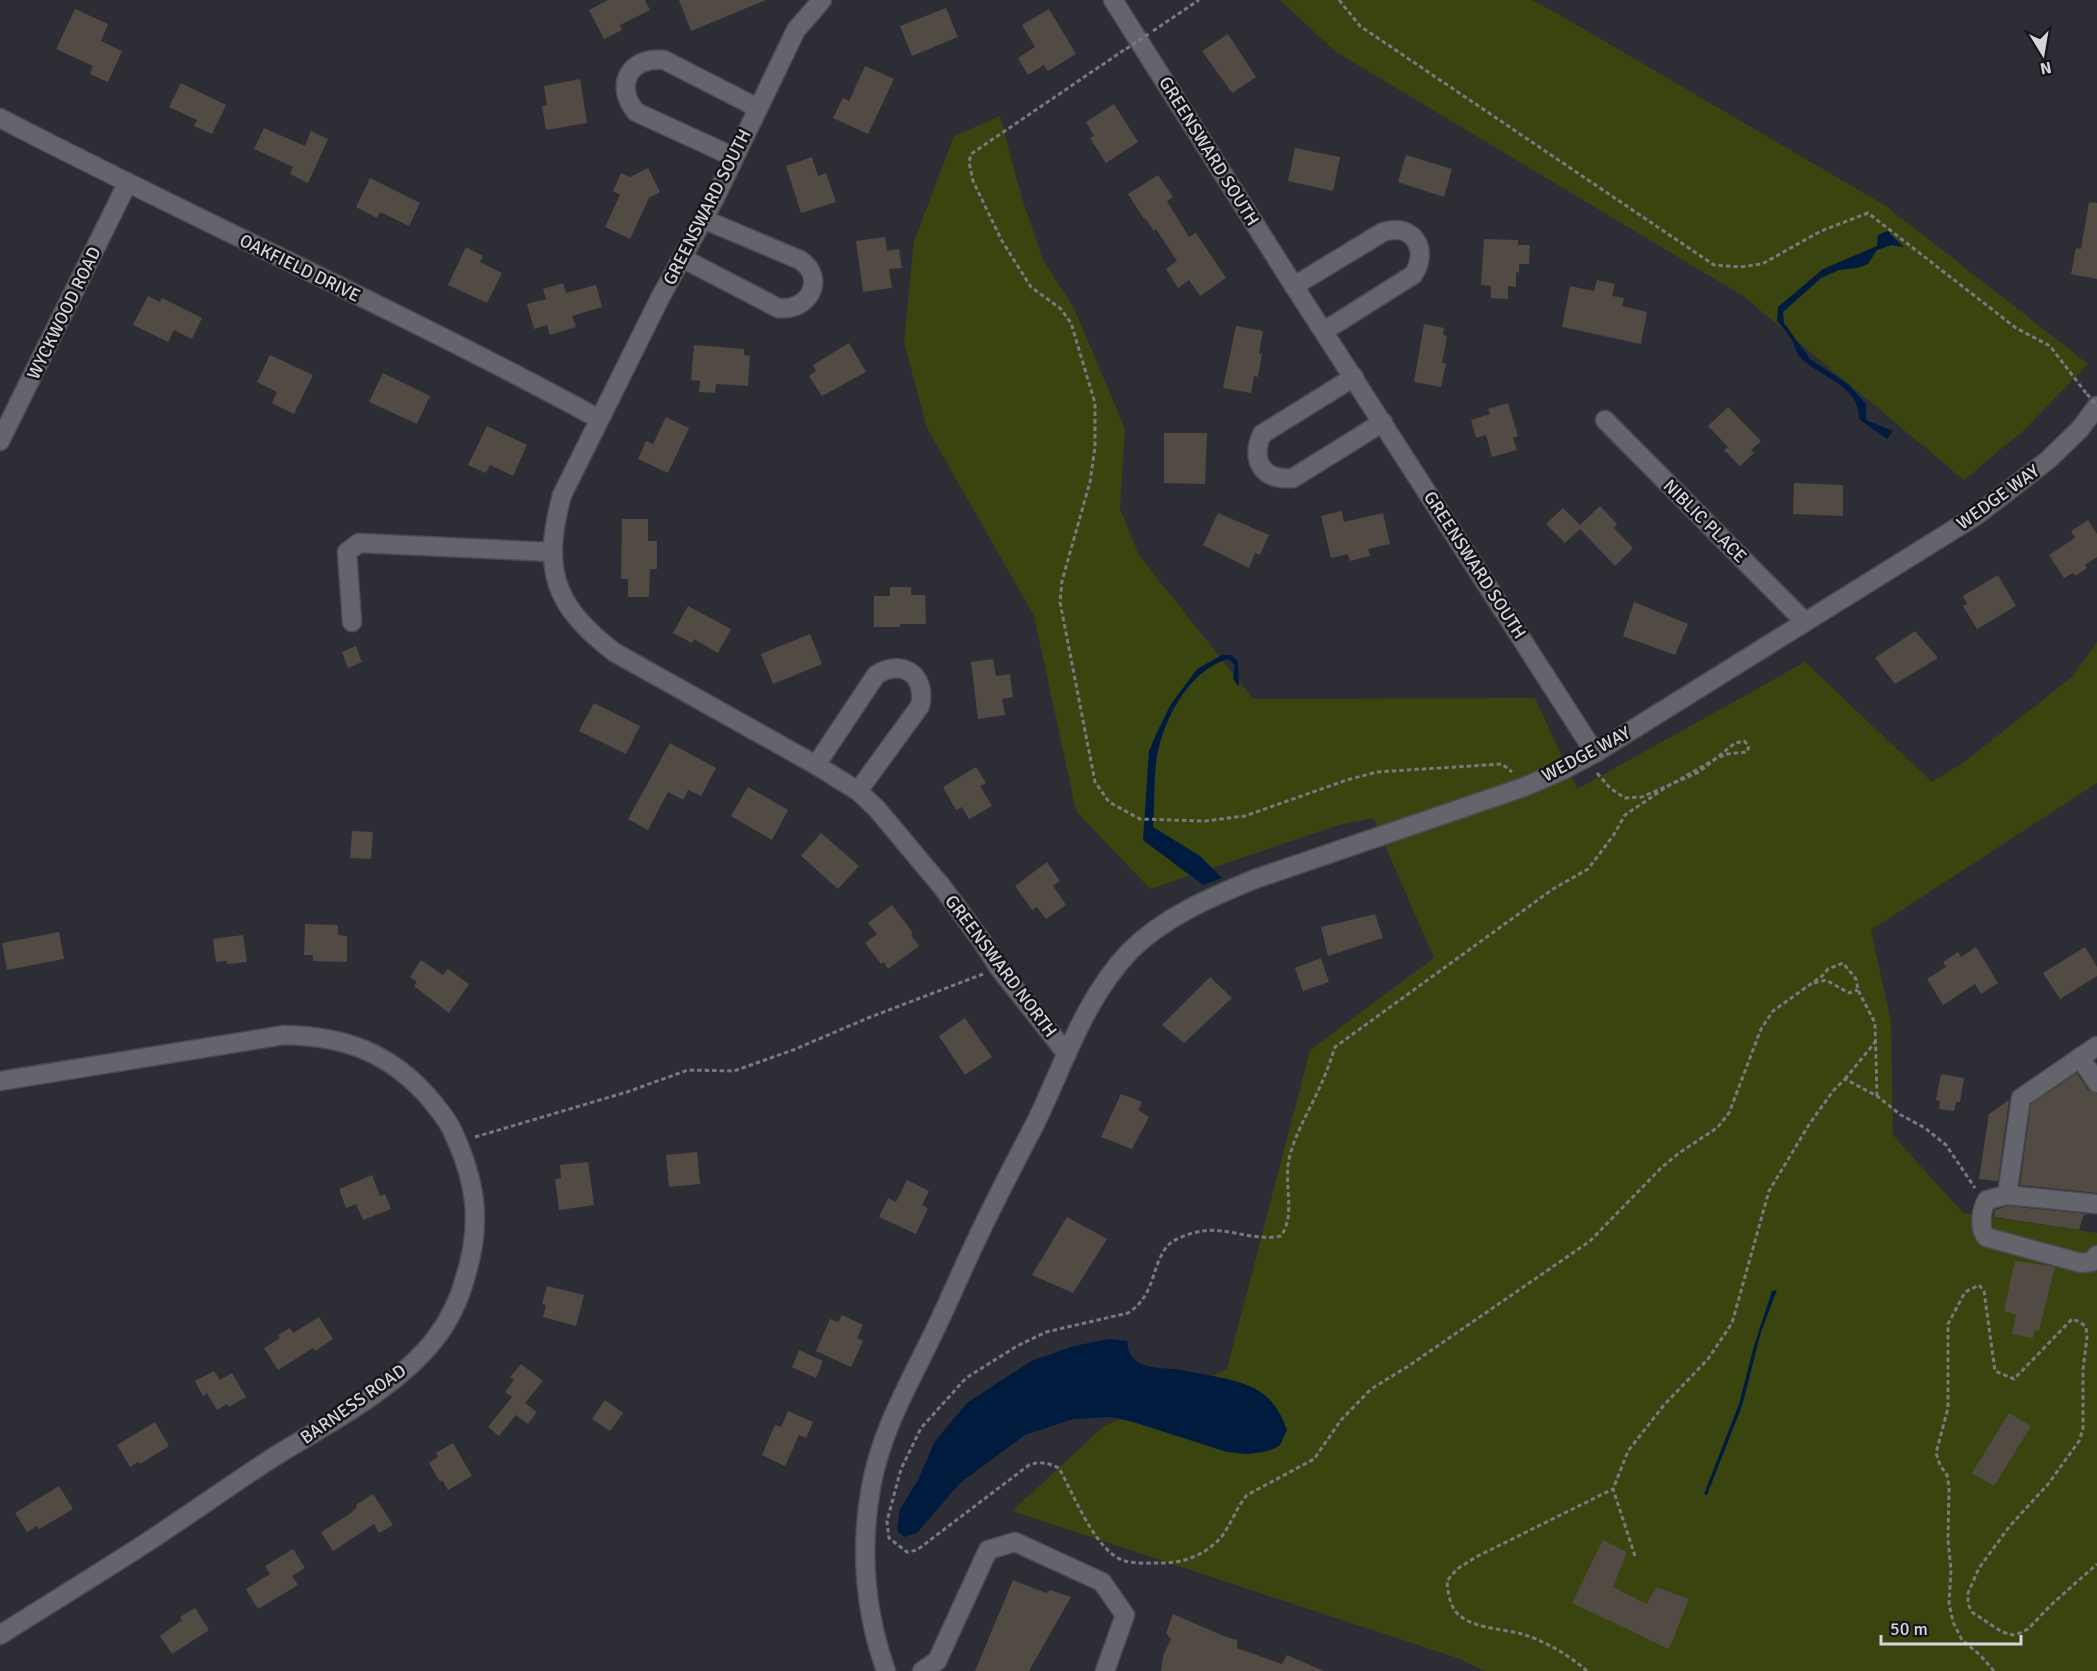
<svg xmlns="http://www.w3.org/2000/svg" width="2097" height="1671" viewBox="0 0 2097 1671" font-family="Signika,sans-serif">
	<rect width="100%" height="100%" fill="#2d2d35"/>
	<!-- green -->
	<g fill="#39440f">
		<path d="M1280 0H1531L1553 11 1886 206 2088 364 2023 431 1964 480 1743 296 1336 52Z"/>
		<path d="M1000 116 1021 195 1043 260 1074 308 1125 429 1120 509 1139 555 1253 699 1535 698 1577 789 1805 662 1932 782 1964 762 2073 676 2097 642V783L1871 930 1891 1022 1893 1135 1963 1213 2097 1233V1671H1484L1460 1659 1012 1511 1103 1427 1227 1369 1310 1050 1434 958 1373 818 1339 825 1150 889 1076 811 1034 616 927 428 904 342 914 241 954 136Z"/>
	</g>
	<!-- water -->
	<g fill="#001b3d">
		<path d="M1890 230V234L1904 247 1892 245 1877 250 1868 264 1857 268 1839 270 1821 278 1783 312 1784 323 1810 359 1848 384 1866 404V420L1893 431 1887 439 1859 419C1860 385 1820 378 1800 357 1795 352 1795 346 1792 340 1788 333 1782 327 1777 321L1778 307 1823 269 1877 246 1878 235Z"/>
		<path d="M1222 655H1232L1238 662 1239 687 1233 679 1235 665 1228 659C1191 670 1168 712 1159 747 1153 769 1155 803 1153 827L1200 856 1222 878 1203 885 1143 840 1149 751 1159 728 1171 704 1197 669Z"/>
		<path d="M1777 1290 1761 1332 1742 1406 1707 1495 1704 1494 1739 1404 1754 1346 1772 1291Z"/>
		<path d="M1109 1339 1127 1341C1128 1344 1128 1351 1130 1354 1139 1369 1158 1367 1172 1369 1186 1370 1200 1374 1213 1376 1251 1384 1273 1390 1287 1430L1280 1445 1276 1448 1264 1452 1246 1454 1227 1452 1130 1421 1110 1417 1073 1419 1025 1435 960 1483 917 1533 904 1537 897 1530 900 1509 918 1480 935 1441 967 1403 1031 1361 1074 1346Z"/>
	</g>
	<!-- building -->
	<g fill="#524b44">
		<path d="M608 0H645L650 10 620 25 622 30 604 39 589 10Z"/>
		<path d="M679 0H766L691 31Z"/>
		<path d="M946 8 958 37 912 56 900 26Z"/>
		<path d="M75 9 108 24 101 41 122 51 108 82 90 74 93 66 56 49Z"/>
		<path d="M1049 9 1076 54 1048 71 1044 65 1028 75 1018 58 1035 47 1022 25Z"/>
		<path d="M1228 34 1256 77 1232 93 1202 51Z"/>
		<path d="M865 66 894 79 868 134 833 118 843 98 849 101Z"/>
		<path d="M580 79 587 123 546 130 542 106 547 105 544 86Z"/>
		<path d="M181 83 226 105 212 134 194 126 197 120 169 107Z"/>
		<path d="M1114 104 1138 142 1106 163 1090 138 1094 136 1086 122Z"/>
		<path d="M264 128 305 146 311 131 328 139 308 183 290 174 293 167 254 149Z"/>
		<path d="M1295 148 1340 157 1333 191 1288 181Z"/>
		<path d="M1406 155 1452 169 1444 197 1398 182Z"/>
		<path d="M812 157 818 176 826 173 836 202 801 213 786 166Z"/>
		<path d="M648 168 660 192 649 198 630 239 605 227 620 195 613 191 621 173 630 177Z"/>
		<path d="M1158 175 1173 197 1167 201 1189 237 1196 233 1226 278 1200 296 1189 280 1178 288 1166 269 1177 261 1156 229 1154 231 1145 218 1144 219 1128 194Z"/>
		<path d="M370 178 420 203 409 226 380 212 377 218 356 207Z"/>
		<path d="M2089 202 2097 203V279L2071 274 2076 248 2081 249Z"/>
		<path d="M885 237 887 251 899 249 902 268 889 269 892 288 863 292 856 241Z"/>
		<path d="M1484 239 1518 240V245H1530L1529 264H1519V273L1516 272V287L1508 286V299L1491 298V286L1481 285Z"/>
		<path d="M466 247 483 256 480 262 502 273 487 303 448 285Z"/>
		<path d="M1597 280 1615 284 1612 296 1624 298 1622 306 1647 312 1641 344 1562 327 1570 286 1594 291Z"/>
		<path d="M563 283 566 293 596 285 602 307 572 316 576 327 550 335 547 325 534 329 527 304 546 299 543 289Z"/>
		<path d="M148 296 160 302 162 298 202 318 192 339 174 330 168 342 133 325Z"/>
		<path d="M1424 324 1444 328 1443 335 1447 336 1442 363H1446L1441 387 1414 382Z"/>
		<path d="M1236 326 1263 331 1259 353 1262 354 1258 377 1254 376 1251 393 1223 388Z"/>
		<path d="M849 343 866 372 822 396 809 376 816 371 813 365Z"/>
		<path d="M694 345 744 349V355L750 356 748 386 716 384 715 393 699 392 700 381 691 380Z"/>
		<path d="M270 355 313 375 294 414 272 403 277 392 257 382Z"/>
		<path d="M383 373 430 396 417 424 369 402Z"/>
		<path d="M1508 403 1518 436 1513 438 1517 450 1492 457 1486 435 1476 438 1471 420 1490 414 1488 409Z"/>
		<path d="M1728 407 1761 441 1751 450 1754 453 1740 466 1724 450 1728 447 1708 426Z"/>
		<path d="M666 417 689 428 668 473 638 459 646 441 653 444Z"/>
		<path d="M487 426 527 445 513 476 490 465 486 473 468 465Z"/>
		<path d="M1164 433H1207L1205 484 1164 483Z"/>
		<path d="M1794 483 1843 485V516L1793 514Z"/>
		<path d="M1600 506 1617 524 1614 528 1633 548 1615 566 1580 529 1565 543 1546 524 1563 508 1580 525Z"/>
		<path d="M1342 511 1344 522 1383 513 1390 544 1368 549 1370 556 1350 561 1348 554 1331 558 1321 516Z"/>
		<path d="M1218 513 1269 535 1260 555 1255 553 1249 568 1203 545Z"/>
		<path d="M622 519H648V541H657V569H650L649 597H628V579H621Z"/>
		<path d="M2088 520 2097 534V557L2085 565 2087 568 2075 576 2073 573 2064 578 2049 555 2075 538 2071 531Z"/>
		<path d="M1998 575 2016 606 1977 629 1963 606 1967 604 1963 596Z"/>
		<path d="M890 587H911V595H925L926 624H900V627H874V596H890Z"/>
		<path d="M1634 602 1688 624 1675 655 1623 636Z"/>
		<path d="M688 606 731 629 718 653 694 639 692 643 673 633Z"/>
		<path d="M1915 631 1938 658 1895 684 1875 658Z"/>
		<path d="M810 634 822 664 773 684 761 654Z"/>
		<path d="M356 646 362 662 348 668 342 652Z"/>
		<path d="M993 659 996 676 1010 674 1013 697 1002 699 1005 715 978 719 971 662Z"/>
		<path d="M594 703 640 726 626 754 579 731Z"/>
		<path d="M670 743 716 768 701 796 688 790 683 800 668 792 648 830 628 819Z"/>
		<path d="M976 767 986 783 980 786 992 806 969 819 962 807 956 810 943 787Z"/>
		<path d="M748 787 788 810 772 840 731 816Z"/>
		<path d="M352 831 373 832 371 859 350 858Z"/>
		<path d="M821 833 859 866 838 889 801 856Z"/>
		<path d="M1047 862 1060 881 1053 886 1066 905 1046 919 1037 907 1032 910 1015 886Z"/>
		<path d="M892 905 913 933 911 935 919 946 888 969 884 962 881 964 865 943 877 934 868 923Z"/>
		<path d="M1375 914 1383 938 1328 956 1321 927Z"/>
		<path d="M305 924 338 925V935L347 936V962L313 961V955H304Z"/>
		<path d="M59 932 64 959 7 970 2 943Z"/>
		<path d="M243 935 247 962 227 964V961L216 962 213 939Z"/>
		<path d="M1976 947 1998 983 1981 994 1975 984 1943 1005 1927 979 1946 967 1943 962 1958 952 1961 957Z"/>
		<path d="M2085 947 2097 967V976L2060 999 2043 973Z"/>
		<path d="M1321 958 1329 982 1303 991 1295 968Z"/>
		<path d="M421 960 443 975 448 969 469 984 449 1013 414 986 417 982 410 977Z"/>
		<path d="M1210 977 1232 998 1184 1043 1162 1025Z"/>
		<path d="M965 1018 992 1057 965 1075 939 1036Z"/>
		<path d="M2077 1073 2088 1090 2097 1094V1193L2020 1185 2031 1104Z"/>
		<path d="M1941 1074 1964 1078 1960 1102H1956L1954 1111 1939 1109 1940 1101 1936 1100Z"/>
		<path d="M1121 1094 1142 1102 1138 1110 1149 1117 1132 1149 1101 1137Z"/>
		<path d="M2009 1100 1998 1181 1979 1179 1989 1114Z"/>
		<path d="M697 1152 700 1184 669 1187 666 1155Z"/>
		<path d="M588 1162 594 1205 559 1210 555 1179 561 1178 560 1165Z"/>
		<path d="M372 1175 380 1196 385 1194 391 1209 363 1220 356 1204 346 1208 339 1189Z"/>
		<path d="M907 1180 929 1191 922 1205 928 1208 916 1234 879 1217 888 1198 896 1202Z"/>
		<path d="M2008 1206 2087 1214 2083 1216 2079 1230 1994 1217 1995 1210Z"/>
		<path d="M1067 1217 1107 1239 1073 1293 1032 1275Z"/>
		<path d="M2015 1261 2055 1267 2039 1331 2035 1330 2033 1338 2012 1334 2016 1315 2004 1311Z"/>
		<path d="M547 1286 584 1295 576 1326 543 1317 546 1305 542 1304Z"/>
		<path d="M842 1315 863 1325 857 1338 863 1341 851 1367 816 1351 830 1319 838 1322Z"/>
		<path d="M319 1317 333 1339 315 1351 313 1348 278 1370 264 1348 280 1338 278 1335 290 1328 293 1333Z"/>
		<path d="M799 1350 823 1361 816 1378 792 1367Z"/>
		<path d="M521 1364 543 1381 525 1403 537 1412 528 1424 516 1415 499 1436 488 1427 512 1397 505 1392 514 1380 510 1377Z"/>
		<path d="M214 1371 220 1380 232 1373 246 1397 229 1407 227 1404 217 1410 207 1393 203 1396 195 1381Z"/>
		<path d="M605 1400 623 1413 610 1431 592 1419Z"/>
		<path d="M788 1411 813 1422 806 1438 799 1435 785 1466 762 1455 775 1425 781 1427Z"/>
		<path d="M2009 1413 2031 1426 1994 1486 1972 1473Z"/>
		<path d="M155 1422 169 1446 140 1464 138 1462 130 1467 117 1445Z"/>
		<path d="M453 1443 472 1476 448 1490 442 1480 440 1482 429 1463 438 1457 436 1453Z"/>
		<path d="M59 1486 73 1509 39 1529 37 1526 27 1532 15 1513Z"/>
		<path d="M373 1494 393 1525 379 1533 374 1524 333 1551 321 1532 350 1514 357 1507 356 1505Z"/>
		<path d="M1603 1540 1627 1552 1613 1587 1647 1604 1656 1587 1689 1599 1669 1649 1572 1603Z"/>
		<path d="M293 1549 305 1568 292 1576 298 1585 258 1609 246 1589 270 1574 265 1566Z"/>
		<path d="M1013 1580 1046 1593 1050 1590 1071 1597 1029 1671H975Z"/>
		<path d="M195 1608 209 1630 172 1654 160 1636 182 1620 180 1617Z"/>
		<path d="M1173 1614 1226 1637 1237 1640V1648L1282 1664 1287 1655 1324 1671H1161L1163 1656 1171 1639 1166 1633Z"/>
	</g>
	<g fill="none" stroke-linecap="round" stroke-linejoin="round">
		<defs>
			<g id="minor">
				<path d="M822 0 796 30 715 198 660 298 562 495C542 569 553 605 614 652L816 765 858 791 877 809 943 888 981 940 999 968 1067 1054"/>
				<path d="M1113 0 1294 286 1595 753"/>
				<path d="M0 118C198 221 403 312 599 419"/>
				<path d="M734 157 636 112C614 86 629 56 664 60L758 108"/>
				<path d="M682 258 778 308C809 312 827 278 800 260L703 219"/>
				<path d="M1294 286 1383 232C1413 222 1430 250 1413 275L1324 331"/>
				<path d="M1354 377 1262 434C1250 461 1263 481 1293 478L1383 422"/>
				<path d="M1605 420 1805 622"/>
				<path d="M0 441 127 184"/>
				<path d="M352 622 347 552 359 543 552 552"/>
				<path d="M816 765 876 675C902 658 927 675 920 706L858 791"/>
				<path d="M2097 1046 2021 1098 2007 1195 1987 1200C1981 1209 1979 1229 1986 1237L2081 1263 2091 1262 2097 1255"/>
				<path d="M2080 1057 2097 1083"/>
				<path d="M0 1081 284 1035C345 1036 391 1053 431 1100 439 1110 448 1120 453 1132 476 1182 482 1222 466 1275 460 1298 449 1321 435 1339 395 1390 323 1426 269 1460 228 1487 187 1516 146 1543 98 1574 49 1604 0 1635"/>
				<path d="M2007 1195 2097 1204"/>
				<path d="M886 1671C865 1612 860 1549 871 1487 882 1429 907 1388 932 1336 947 1306 960 1274 975 1243 994 1202 1015 1162 1036 1122 1064 1064 1084 999 1130 951 1164 917 1211 897 1255 879L1524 787 1561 771 1595 753 1977 515 2048 460 2080 429 2097 406"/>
				<path d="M922 1671 937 1661 988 1550 1015 1542 1102 1582 1125 1615 1105 1671"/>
			</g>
		</defs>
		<!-- minor casing -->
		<use href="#minor" stroke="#4b4b52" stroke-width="21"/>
		<!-- path -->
		<g stroke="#797980" stroke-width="3" stroke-dasharray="4.5 3" stroke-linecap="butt">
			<path d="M1339 0 1360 26 1714 265 1740 267 1762 264 1821 231 1868 213 2016 328 2050 346 2086 393"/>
			<path d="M1153 31 1199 0"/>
			<path d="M1124 50 971 154 969 162 973 181 1002 241 1031 287 1061 309 1071 323 1095 403V447L1090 482 1062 581 1060 602 1095 782 1109 802 1140 819 1205 821 1245 816 1347 780 1377 772 1502 764 1512 772"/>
			<path d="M1597 773 1610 788 1625 798 1642 797 1699 772 1715 759 1727 754 1747 752 1749 746 1744 741 1735 743 1715 759 1665 788 1625 815 1613 836 1588 869 1553 889 1335 1047C1331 1059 1327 1071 1322 1082 1312 1106 1297 1129 1290 1155 1282 1182 1297 1213 1281 1236 1275 1237 1268 1238 1262 1237 1242 1236 1222 1228 1202 1231 1190 1233 1171 1239 1165 1249 1150 1272 1155 1295 1128 1313L1046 1332 1017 1346 966 1378 921 1428 901 1469 887 1521 889 1538 907 1552 917 1550 1029 1465C1041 1461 1048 1463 1059 1468 1073 1493 1096 1553 1125 1561 1135 1564 1147 1563 1157 1563 1177 1564 1198 1558 1213 1545 1229 1533 1234 1510 1247 1495L1314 1459 1341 1420 1371 1389 1410 1365 1590 1241 1661 1168 1679 1153 1717 1128 1729 1113 1761 1029 1773 1011 1822 976 1828 969 1843 963 1856 979 1858 990 1875 1023 1877 1096"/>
			<path d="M1814 983 1826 980 1849 993 1858 990"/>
			<path d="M1845 1079 1876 1041"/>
			<path d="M475 1137 627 1092 688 1070 734 1071 793 1050 868 1018 983 974"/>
			<path d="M1635 1556 1613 1489 1628 1451 1664 1405 1708 1359 1732 1323 1769 1191 1810 1123 1833 1091 1845 1079 1877 1096 1901 1115 1925 1128 1946 1145 1975 1188"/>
			<path d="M1587 1671C1569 1655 1545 1641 1522 1634 1501 1628 1471 1629 1456 1612 1449 1603 1448 1591 1447 1581L1457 1569 1476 1557 1613 1489"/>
			<path d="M1994 1671 1980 1655 1962 1640 1953 1622 1949 1603 1951 1570 1948 1540 1949 1487 1947 1475 1940 1465 1936 1453 1948 1408V1324L1965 1292 1979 1285 1984 1291 1995 1371 2014 1379 2072 1319 2080 1322 2086 1327 2087 1337 2083 1370V1429L2079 1441 2049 1483 2009 1527 1979 1568 1968 1593V1604L1972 1612 2002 1632 2013 1635 2020 1633 2028 1629 2051 1605 2097 1564"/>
		</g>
		<!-- minor -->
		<use href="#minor" stroke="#64646d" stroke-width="18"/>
		<!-- path-bridge -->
		<g stroke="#797980" stroke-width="3" stroke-dasharray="4.5 3" stroke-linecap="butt">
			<path d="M1126 49 1150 33"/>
			<path d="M2087 394 2097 406"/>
		</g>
	</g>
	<g text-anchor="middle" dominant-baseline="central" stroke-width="5" stroke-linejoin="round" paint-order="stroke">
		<!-- street labels -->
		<g font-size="18" fill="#d5d5db" stroke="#16161a">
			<text transform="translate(1209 151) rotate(58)">GREENSWARD SOUTH</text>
			<text transform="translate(707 207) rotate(-63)">GREENSWARD SOUTH</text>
			<text transform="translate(300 268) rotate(26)">OAKFIELD DRIVE</text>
			<text transform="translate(64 313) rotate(-64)">WYCKWOOD ROAD</text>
			<text transform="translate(1998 497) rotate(-36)">WEDGE WAY</text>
			<text transform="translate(1705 521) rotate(45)">NIBLIC PLACE</text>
			<text transform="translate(1475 565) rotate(57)">GREENSWARD SOUTH</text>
			<text transform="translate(1586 754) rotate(-28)">WEDGE WAY</text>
			<text transform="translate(1001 966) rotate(53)">GREENSWARD NORTH</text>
			<text transform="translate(353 1404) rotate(-35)">BARNESS ROAD</text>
		</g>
	</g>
	<!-- north arrow -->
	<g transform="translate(2043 54) rotate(169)" stroke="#16161a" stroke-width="4.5" paint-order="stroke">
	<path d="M0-4.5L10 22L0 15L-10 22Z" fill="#d5d5db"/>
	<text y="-9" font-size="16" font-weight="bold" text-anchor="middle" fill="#d5d5db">N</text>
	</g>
	<!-- scale -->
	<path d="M1881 1635v9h140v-9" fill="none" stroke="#d5d5db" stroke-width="3"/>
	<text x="1890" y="1635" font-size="18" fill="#d5d5db" stroke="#16161a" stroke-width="4.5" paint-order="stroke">50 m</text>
</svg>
